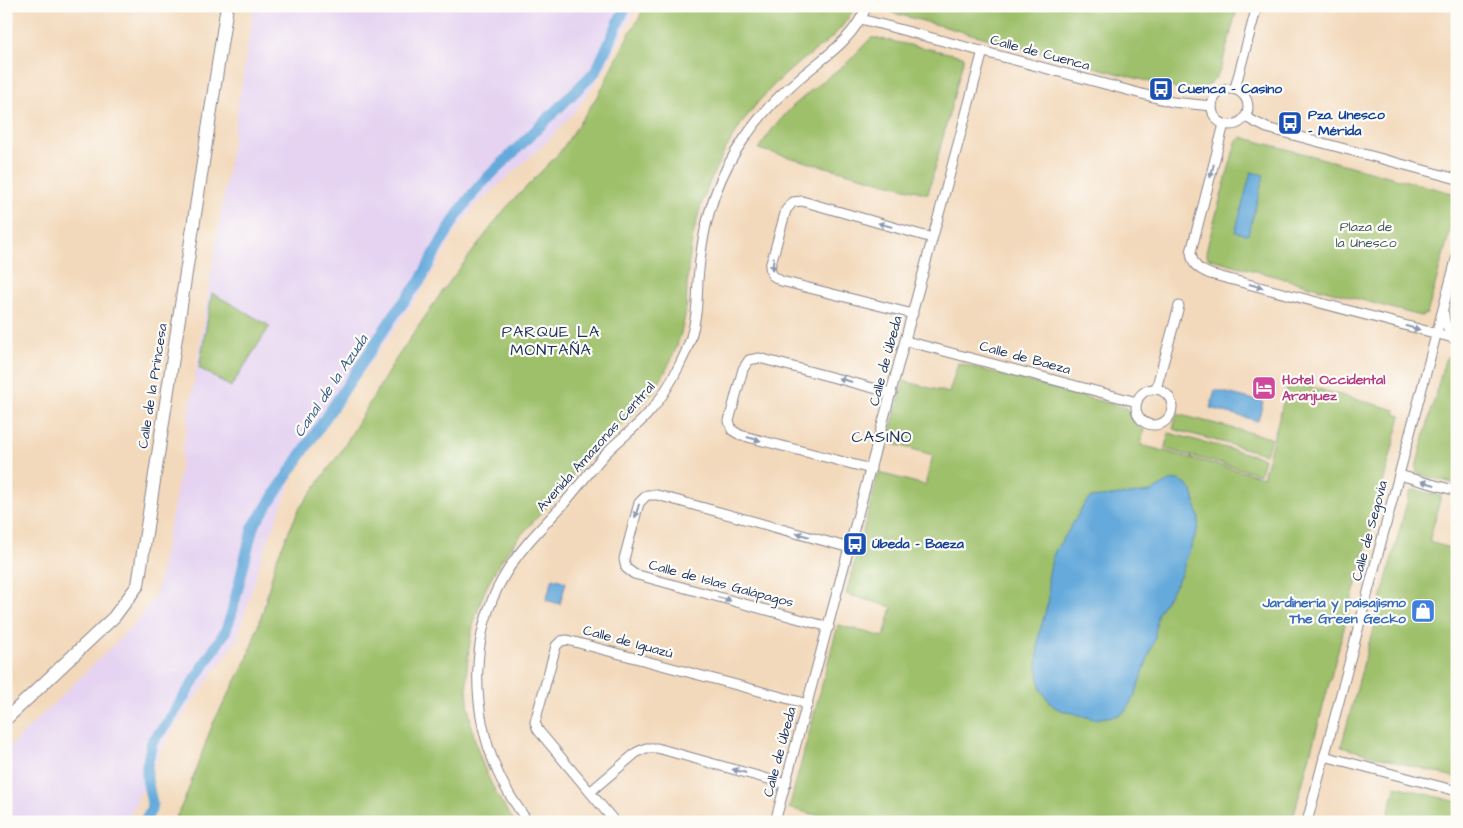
<svg xmlns="http://www.w3.org/2000/svg" width="1463" height="828" viewBox="0 0 1463 828" font-family="'Architects Daughter',sans-serif">
	<rect width="100%" height="100%" fill="#fdfcf7"/>
	<filter id="ink" filterUnits="userSpaceOnUse"><feTurbulence type="fractalNoise" baseFrequency=".02" numOctaves="2"/><feDisplacementMap in="SourceGraphic" scale="10" xChannelSelector="R" yChannelSelector="G"/><feConvolveMatrix kernelMatrix="1 2 1 2 8 2 1 2 1" color-interpolation-filters="sRGB"/></filter>
	<filter id="wash" filterUnits="userSpaceOnUse"><feTurbulence type="fractalNoise" baseFrequency=".0096" numOctaves="4" result="noise"/><feDisplacementMap in="SourceGraphic" scale="20" xChannelSelector="R" yChannelSelector="G"/><feGaussianBlur stdDeviation="1.12" result="paint"/><feColorMatrix in="noise" values="0 0 0 0 0 0 0 0 0 0 0 0 0 0 0 0 0 1.4 0 .05"/><feComposite in="paint" operator="in"/></filter>
	<g filter="url(#wash)">
		<rect width="100%" height="100%" fill="#f3d9bb"/>
		<!-- built -->
		<path fill="#e5d3f1" d="M254 6H637L604 70 577 109 548 141 474 207 458 228 422 290 298 464 262 556 237 640 167 738 127 822H6V750L135 624 156 594 176 494Z"/>
		<!-- green -->
		<g fill="#9ec06a" stroke="#5c7864">
			<path d="M643 6H855C838 40 814 49 787 73 758 98 735 129 718 164 703 194 693 227 689 260 687 276 687 292 686 308 683 334 673 359 660 381 642 410 614 429 591 454 577 469 565 486 551 502 532 524 511 543 496 569 450 648 460 750 515 822H174L186 796 213 723 246 662 263 611 276 560 299 509 340 453 394 362 444 289 505 209 560 152 600 92 629 34 640 17Z"/>
			<path d="M887 6H1238L1221 68C1214 85 1202 91 1184 91L893 13 889 10Z"/>
			<path d="M871 38H876L963 56V61L928 194 758 149 774 127 792 107 815 87 848 62Z"/>
			<path d="M1241 137 1456 194 1457 206 1427 314 1420 316 1208 258 1206 251 1236 142Z"/>
			<path d="M212 293 270 326 231 387 199 368Z"/>
			<path d="M1449 355H1457V484L1421 475 1417 472 1416 467 1445 360Z"/>
			<path d="M958 363 1126 408 1134 422 1144 430 1141 445 1263 477 1289 381 1396 410 1395 414 1401 416 1292 822H834L835 820 789 808 838 625 884 637 892 607 846 594 879 473 925 485 933 455 887 442 904 381 949 393Z"/>
			<path d="M1177 414 1271 438 1266 454 1173 429Z"/>
			<path d="M1169 433 1264 458 1260 474 1165 449Z"/>
			<path d="M1416 490 1441 496 1429 542 1457 550V778L1341 747 1409 495 1411 491Z"/>
			<path d="M1396 786 1457 802 1452 822H1386Z"/>
		</g>
		<!-- water -->
		<g fill="#66aadb" stroke="#406c9c">
			<path d="M1251 172 1264 175 1248 235 1235 232Z"/>
			<path d="M1215 390 1263 402 1258 421 1210 408Z"/>
			<path d="M1178 480 1185 483 1192 491 1199 518 1198 528 1180 577 1157 615 1155 638 1136 693 1126 710 1120 715 1094 719 1061 710 1053 706 1041 690 1037 665 1039 634 1049 599 1048 579 1052 559 1056 549 1064 538 1085 503 1091 498 1151 492 1169 481Z"/>
			<path d="M553 578 566 582 560 604 546 600Z"/>
		</g>
		<g fill="none" stroke-linecap="round" stroke-linejoin="round">
			<!-- canal -->
			<path stroke="#66aadb" stroke-width="11" d="M144 822 151 810 152 803 147 779V766L152 742 168 722 225 632 231 616 253 527 396 312 420 281 437 249 459 212 479 186 596 71 626 6"/>
		</g>
	</g>
	<g filter="url(#ink)">
		<g fill="none" stroke-linecap="round" stroke-linejoin="round">
			<defs>
				<g id="street">
					<path d="M861 19 1172 102 1212 106"/>
					<path d="M1235 88 1257 6"/>
					<circle cx="1230" cy="107" r="18"/>
					<path d="M1245 117 1267 128 1457 179"/>
					<path d="M1224 124 1191 252C1192 265 1198 269 1210 274L1457 339"/>
					<path d="M913 314 781 281 772 275 770 267 786 210 793 202 802 201 932 238"/>
					<path d="M1444 314C1444 325 1449 332 1457 338"/>
					<path d="M906 341 1137 402"/>
					<path d="M1156 389 1179 306"/>
					<circle cx="1154" cy="407" r="18"/>
					<path d="M871 469 740 435 732 430 729 421 743 369 749 360 759 358 892 393"/>
					<path d="M1399 475 1457 491"/>
					<path d="M829 627 634 574 626 568 624 559 639 503 647 495H657L850 548"/>
					<path d="M1324 756 1457 791"/>
					<path d="M590 792 637 752 646 748H657L786 784"/>
					<path d="M528 822C516 805 504 788 496 768 471 708 470 635 503 578 518 551 540 529 561 507 576 490 589 472 604 455 617 441 633 430 646 416 661 400 671 383 680 364 688 349 694 330 696 313 698 299 697 284 699 270 703 224 717 177 744 139 758 118 775 99 795 82 823 57 851 43 867 6"/>
					<path d="M615 822 538 730 535 722 556 646 561 641 567 640 808 704"/>
					<path d="M775 822 983 51"/>
					<path d="M1307 822 1457 256"/>
				</g>
				<path id="secondary" d="M6 719 114 617 138 585 227 6"/>
			</defs>
			<!-- street casing -->
			<use href="#street" stroke="#87848c" stroke-width="11"/>
			<!-- secondary casing -->
			<use href="#secondary" stroke="#87848c" stroke-width="14"/>
			<!-- street -->
			<use href="#street" stroke="#fff" stroke-width="9"/>
			<!-- secondary -->
			<use href="#secondary" stroke="#fff" stroke-width="12"/>
		</g>
		<!-- one-way arrows -->
		<defs><path id="oneway-solid" d="M-6-.8H1V-3.2L6.5 0L1 3.2V.8H-6Z" transform="scale(1.25)"/></defs>
		<g fill="#8d97ae">
			<use href="#oneway-solid" transform="translate(1212 171) rotate(105)"/>
			<use href="#oneway-solid" transform="translate(885 225) rotate(-164)"/>
			<use href="#oneway-solid" transform="translate(773 264) rotate(96)"/>
			<use href="#oneway-solid" transform="translate(1256 286) rotate(15)"/>
			<use href="#oneway-solid" transform="translate(1413 328) rotate(15)"/>
			<use href="#oneway-solid" transform="translate(845 380) rotate(-165)"/>
			<use href="#oneway-solid" transform="translate(754 439) rotate(15)"/>
			<use href="#oneway-solid" transform="translate(1428 483) rotate(-165)"/>
			<use href="#oneway-solid" transform="translate(637 511) rotate(107)"/>
			<use href="#oneway-solid" transform="translate(803 535) rotate(-165)"/>
			<use href="#oneway-solid" transform="translate(724 599) rotate(15)"/>
			<use href="#oneway-solid" transform="translate(739 771) rotate(-165)"/>
		</g>
	</g>
	<!-- icons -->
	<defs>
		<symbol id="bus-square" viewBox="-11 -11 22 22"><rect x="-9" y="-9" width="18" height="18" rx="4" fill="#1a4fb4" stroke="#fdfcf7"/><path d="M-5-6H5V4H4V6H2V4H-2V6H-4V4H-5ZM-3.5-4V0h7V-4ZM-3.5 1.2v1.5H-2V1.2ZM2 1.2v1.5H3.5V1.2Z" fill="#fff"/></symbol>
		<symbol id="hotel-square" viewBox="-11 -11 22 22"><rect x="-9" y="-9" width="18" height="18" rx="4" fill="#d1479c" stroke="#fdfcf7"/><path d="M-6-4.5h1.5V1H6V5H4.5V3h-9V5H-6ZM-4 0a1.8 1.8 0 1 1 3.6 0ZM.5 0V-2.5h3Q6-2.5 6 0Z" fill="#fff"/></symbol>
		<symbol id="shop-square" viewBox="-11 -11 22 22"><rect x="-9" y="-9" width="18" height="18" rx="4" fill="#3f7fe0" stroke="#fdfcf7"/><path d="M-5-2.5h2.3a2.7 3.5 0 0 1 5.4 0H5L5.5 6h-11ZM-1.5-2.5h3a1.5 2.3 0 0 0-3 0Z" fill="#fff"/></symbol>
	</defs>
	<g fill-rule="evenodd">
		<use href="#bus-square" x="1147" y="75" width="28" height="28"/>
		<use href="#bus-square" x="1276" y="109" width="28" height="28"/>
		<use href="#hotel-square" x="1250" y="374" width="28" height="28"/>
		<use href="#bus-square" x="841" y="530" width="28" height="28"/>
		<use href="#shop-square" x="1409" y="597" width="28" height="28"/>
	</g>
	<g text-anchor="middle" dominant-baseline="central" stroke-width="4.5" stroke-linejoin="round" paint-order="stroke">
		<!-- street labels -->
		<g font-size="14" fill="#1b2f5e" stroke="#fdfcf7">
			<text transform="translate(1040 53) rotate(15)">Calle de Cuenca</text>
			<text transform="translate(1025 358) rotate(15)">Calle de Baeza</text>
			<text transform="translate(886 361) rotate(-75)">Calle de Úbeda</text>
			<text transform="translate(153 386) rotate(-81)">Calle de la Princesa</text>
			<text transform="translate(596 447) rotate(-48)">Avenida Amazonas Central</text>
			<text transform="translate(1370 531) rotate(-75)">Calle de Segovia</text>
			<text transform="translate(721 584) rotate(15)">Calle de Islas Galápagos</text>
			<text transform="translate(628 642) rotate(15)">Calle de Iguazú</text>
			<text transform="translate(780 752) rotate(-75)">Calle de Úbeda</text>
		</g>
		<!-- transit labels -->
		<g font-size="14" font-weight="bold" fill="#164399" stroke="#fdfcf7" text-anchor="start">
			<text x="1178" y="89">Cuenca - Casino</text>
			<text x="1308" y="115">Pza. Unesco<tspan x="1308" dy="16">- Mérida</tspan></text>
			<text x="872" y="544">Úbeda - Baeza</text>
		</g>
		<!-- park labels -->
		<g font-size="14" fill="#425a62" stroke="#fdfcf7">
			<text x="1366" y="227">Plaza de<tspan x="1366" dy="16">la Unesco</tspan></text>
		</g>
		<!-- hotel labels -->
		<g font-size="14" font-weight="bold" fill="#b23c85" stroke="#fdfcf7" text-anchor="start">
			<text x="1282" y="380">Hotel Occidental<tspan x="1282" dy="16">Aranjuez</tspan></text>
		</g>
		<!-- shop labels -->
		<g font-size="14" font-weight="bold" fill="#366cbe" stroke="#fdfcf7" text-anchor="end">
			<text x="1406" y="603">Jardinería y paisajismo<tspan x="1406" dy="16">The Green Gecko</tspan></text>
		</g>
		<!-- water labels -->
		<g font-size="15" font-style="italic" fill="#355a8a" stroke="#fdfcf7">
			<text transform="translate(331 386) rotate(-56)">Canal de la Azuda</text>
		</g>
		<!-- quarter labels -->
		<g font-size="16" letter-spacing="1" fill="#1b2f5e" stroke="#fdfcf7">
			<text x="551" y="332">PARQUE LA<tspan x="551" dy="18">MONTAÑA</tspan></text>
			<text x="882" y="437">CASINO</text>
		</g>
	</g>
	<!-- margin -->
	<rect width="1463" height="828" fill="none" stroke="#fdfcf7" stroke-width="25"/>
</svg>
